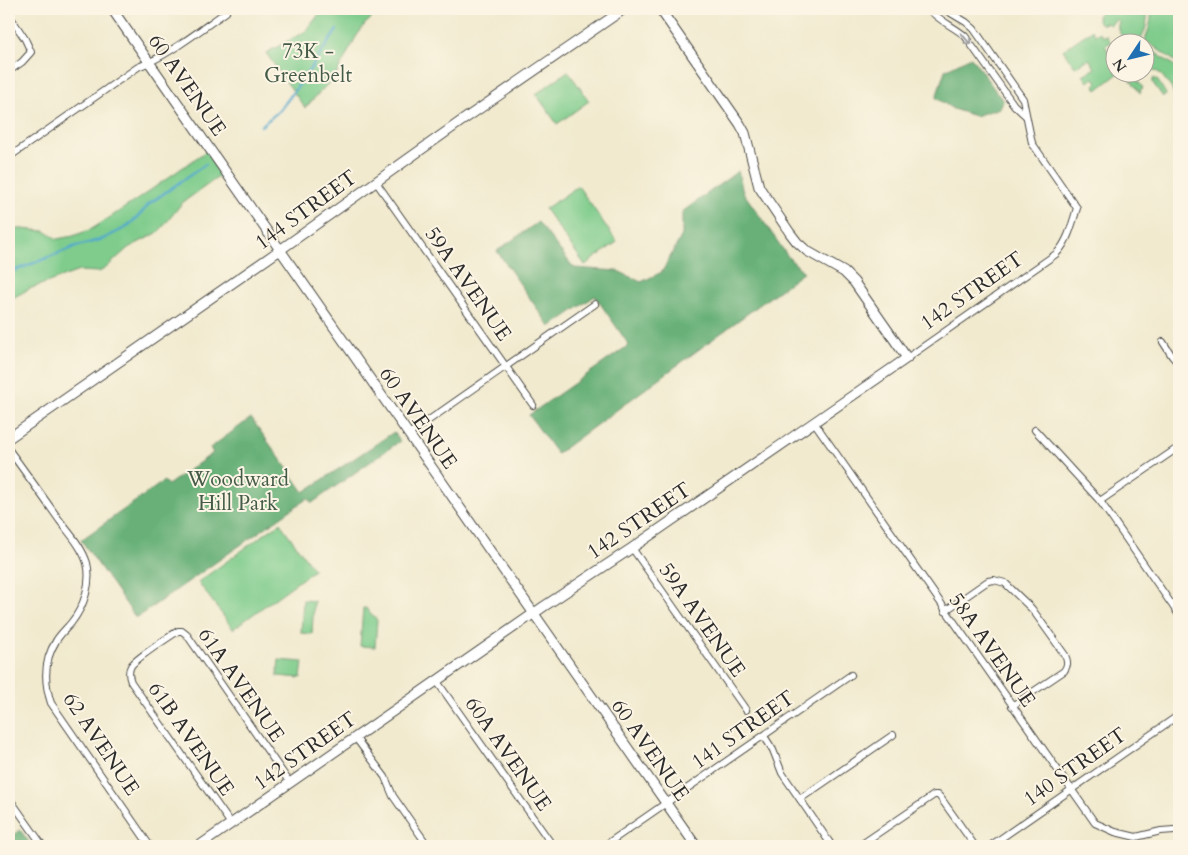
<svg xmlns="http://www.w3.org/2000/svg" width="1188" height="855" viewBox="0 0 1188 855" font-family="Cardo,serif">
	<rect width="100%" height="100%" fill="#fcf5e5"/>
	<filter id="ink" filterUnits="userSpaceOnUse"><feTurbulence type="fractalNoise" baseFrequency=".02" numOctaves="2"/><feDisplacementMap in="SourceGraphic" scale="10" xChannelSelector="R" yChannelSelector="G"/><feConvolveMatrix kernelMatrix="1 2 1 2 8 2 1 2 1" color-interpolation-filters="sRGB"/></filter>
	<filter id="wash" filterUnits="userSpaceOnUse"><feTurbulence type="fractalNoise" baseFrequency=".0096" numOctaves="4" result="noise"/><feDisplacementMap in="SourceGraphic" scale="20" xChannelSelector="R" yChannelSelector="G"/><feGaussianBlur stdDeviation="1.12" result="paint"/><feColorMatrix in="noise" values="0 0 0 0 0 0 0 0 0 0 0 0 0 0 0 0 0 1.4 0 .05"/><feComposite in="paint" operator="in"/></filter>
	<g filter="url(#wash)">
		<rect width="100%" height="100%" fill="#f1eacf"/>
		<!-- green -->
		<g fill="#7fcc8c" stroke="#557c5c">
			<path d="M323 9H385L376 14 365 24 356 37 336 75 305 108 266 53 306 31Z"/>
			<path d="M1102 9H1147C1148 20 1146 33 1139 42H1127C1122 36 1115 30 1119 22L1117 19 1109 25 1107 23C1101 26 1097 22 1097 16L1100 12 1099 11Z"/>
			<path d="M1151 9H1179V64L1146 41 1145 40C1149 29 1152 20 1151 9Z"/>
			<path d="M1092 30 1095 35 1100 32 1103 37 1106 35 1111 42 1105 46 1115 60 1116 72 1119 73 1097 90 1094 85 1097 82 1094 78 1088 82 1083 75 1095 68 1089 59 1075 67 1063 50Z"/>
			<path d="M1146 46 1179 69V112L1175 115 1176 101 1172 89 1164 78 1158 72 1146 68Z"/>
			<path d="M568 71 589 101 557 124 536 94Z"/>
			<path d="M1126 73H1132L1143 88 1140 90 1141 92 1140 93Z"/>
			<path d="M1154 78 1158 81 1166 94V95L1163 97 1153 83V79Z"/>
			<path d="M209 149 224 173 182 203 162 228 157 233 128 248 106 268 99 272 79 271 29 289 9 300V230L11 228 45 231 57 239 73 236 92 229 135 201Z"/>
			<path d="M578 186 617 242 585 265 545 209Z"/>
			<path d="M280 523 314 570 233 629 198 582Z"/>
			<path d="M303 600 314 601 312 634 301 633Z"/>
			<path d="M363 608H366L377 620 375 647 360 646Z"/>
			<path d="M279 660 303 662 301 678 277 676Z"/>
		</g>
		<!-- forest -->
		<g fill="#67b078" stroke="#496e52">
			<path d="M971 57 1003 101 1000 108 975 116 953 109 936 98 945 70Z"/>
			<path d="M738 171 743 192 789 258 804 272 557 454 529 415 629 345 595 296 550 327 497 251 538 222 574 268 618 271 641 282 662 272 682 235V212Z"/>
			<path d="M251 418 304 492 394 432 400 441 312 503 308 498 136 618 81 540 164 481 168 485 213 453 210 448Z"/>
			<path d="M20 830 32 846H9V838Z"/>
		</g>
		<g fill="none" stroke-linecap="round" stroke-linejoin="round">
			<!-- stream -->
			<g stroke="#50a8cd" stroke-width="2.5">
				<path d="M261 126 280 110 301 82 337 30"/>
				<path d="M9 273 74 247 103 239 125 228 138 217 150 203 206 164"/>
			</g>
		</g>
	</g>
	<g filter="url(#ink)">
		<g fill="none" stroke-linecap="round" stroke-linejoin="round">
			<defs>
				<g id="street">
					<path d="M929 9C939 21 953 26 965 36L1014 105 1026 116"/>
					<path d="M9 15 25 39 31 52 22 62 9 71"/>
					<path d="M9 157 138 67C168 56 200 30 226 12L224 9"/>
					<path d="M376 182 533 405"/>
					<path d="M1163 342 1172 356 1179 364"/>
					<path d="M907 358 1056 254C1068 242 1072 224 1077 208L1032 143 1023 99 974 29 966 22 944 9"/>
					<path d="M814 422 1095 823 1115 832 1136 837 1161 831 1174 830H1179"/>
					<path d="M1035 430 1100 501 1179 615"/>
					<path d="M409 434 595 304"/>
					<path d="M9 450C26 473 43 497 60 521 70 534 82 547 87 563 92 583 84 607 71 623 66 629 60 634 56 641 44 660 44 682 51 703L150 846"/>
					<path d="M1100 501 1179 447"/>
					<path d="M632 548 746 710"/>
					<path d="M945 611 988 581 994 580 1005 583 1032 609 1065 655C1068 662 1068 665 1064 671L1012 706"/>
					<path d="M436 680 553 846"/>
					<path d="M764 736 773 750 782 773 832 846"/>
					<path d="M355 737 385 777 393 796 428 846"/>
					<path d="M9 798 43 846"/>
					<path d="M800 799 893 735"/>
					<path d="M231 824 131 682C129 677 128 671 131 666 135 659 169 637 178 631H182L187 635 290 783"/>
					<path d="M604 846 851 675"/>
					<path d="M859 846 934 795H938L940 797 975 846"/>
					<path d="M990 846 1179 715"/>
				</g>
				<g id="secondary">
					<path d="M112 9 696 846"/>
					<path d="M9 438 280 250 460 122 624 9"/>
					<path d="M199 846 543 607 632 548 907 358 854 282 844 272 807 251 797 242 790 233 759 187 745 133 740 124 660 9"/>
				</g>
			</defs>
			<!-- street casing -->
			<use href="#street" stroke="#494844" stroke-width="8"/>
			<!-- secondary casing -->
			<use href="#secondary" stroke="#494844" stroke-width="11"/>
			<!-- street -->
			<use href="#street" stroke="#fff" stroke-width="6"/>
			<!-- secondary -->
			<use href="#secondary" stroke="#fff" stroke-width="9"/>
		</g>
		<!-- one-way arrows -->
		<defs><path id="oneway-shaft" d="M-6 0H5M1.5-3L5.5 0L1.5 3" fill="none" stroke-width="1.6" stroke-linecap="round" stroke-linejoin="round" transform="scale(1.25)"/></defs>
		<use stroke="#a0a0a0" href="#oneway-shaft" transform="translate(966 39) rotate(50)"/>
	</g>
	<g text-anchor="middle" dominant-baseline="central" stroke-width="4" stroke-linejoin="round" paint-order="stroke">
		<!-- park labels -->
		<g font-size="21" fill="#445b48" stroke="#fcf5e5">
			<text x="308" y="51">73K -<tspan x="308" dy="24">Greenbelt</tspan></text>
			<text x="238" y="479">Woodward<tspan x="238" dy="24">Hill Park</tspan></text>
		</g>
		<!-- street labels -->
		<g font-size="21" fill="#2b2b2b" stroke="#fcf5e5">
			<text transform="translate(187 85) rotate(55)">60 AVENUE</text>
			<text transform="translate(306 210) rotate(-36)">144 STREET</text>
			<text transform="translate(468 284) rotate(55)">59A AVENUE</text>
			<text transform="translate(972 291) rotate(-35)">142 STREET</text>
			<text transform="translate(418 418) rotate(55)">60 AVENUE</text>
			<text transform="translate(639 521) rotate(-34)">142 STREET</text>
			<text transform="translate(702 620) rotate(55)">59A AVENUE</text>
			<text transform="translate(992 650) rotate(55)">58A AVENUE</text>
			<text transform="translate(241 685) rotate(55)">61A AVENUE</text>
			<text transform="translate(743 730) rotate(-35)">141 STREET</text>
			<text transform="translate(191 739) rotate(55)">61B AVENUE</text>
			<text transform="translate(101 744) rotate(56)">62 AVENUE</text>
			<text transform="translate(650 750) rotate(55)">60 AVENUE</text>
			<text transform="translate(305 751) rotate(-35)">142 STREET</text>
			<text transform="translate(508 754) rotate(55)">60A AVENUE</text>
			<text transform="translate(1075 767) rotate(-35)">140 STREET</text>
		</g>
	</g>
	<!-- margin -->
	<rect width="1188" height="855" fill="none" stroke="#fcf5e5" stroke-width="30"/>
	<!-- north arrow -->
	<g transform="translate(1130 58) rotate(235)"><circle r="24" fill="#fcf5e5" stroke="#a8a49b"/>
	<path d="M0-4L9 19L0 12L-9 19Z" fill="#1f6fb2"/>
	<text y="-8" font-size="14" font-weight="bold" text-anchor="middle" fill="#2b2b2b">N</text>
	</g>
</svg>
